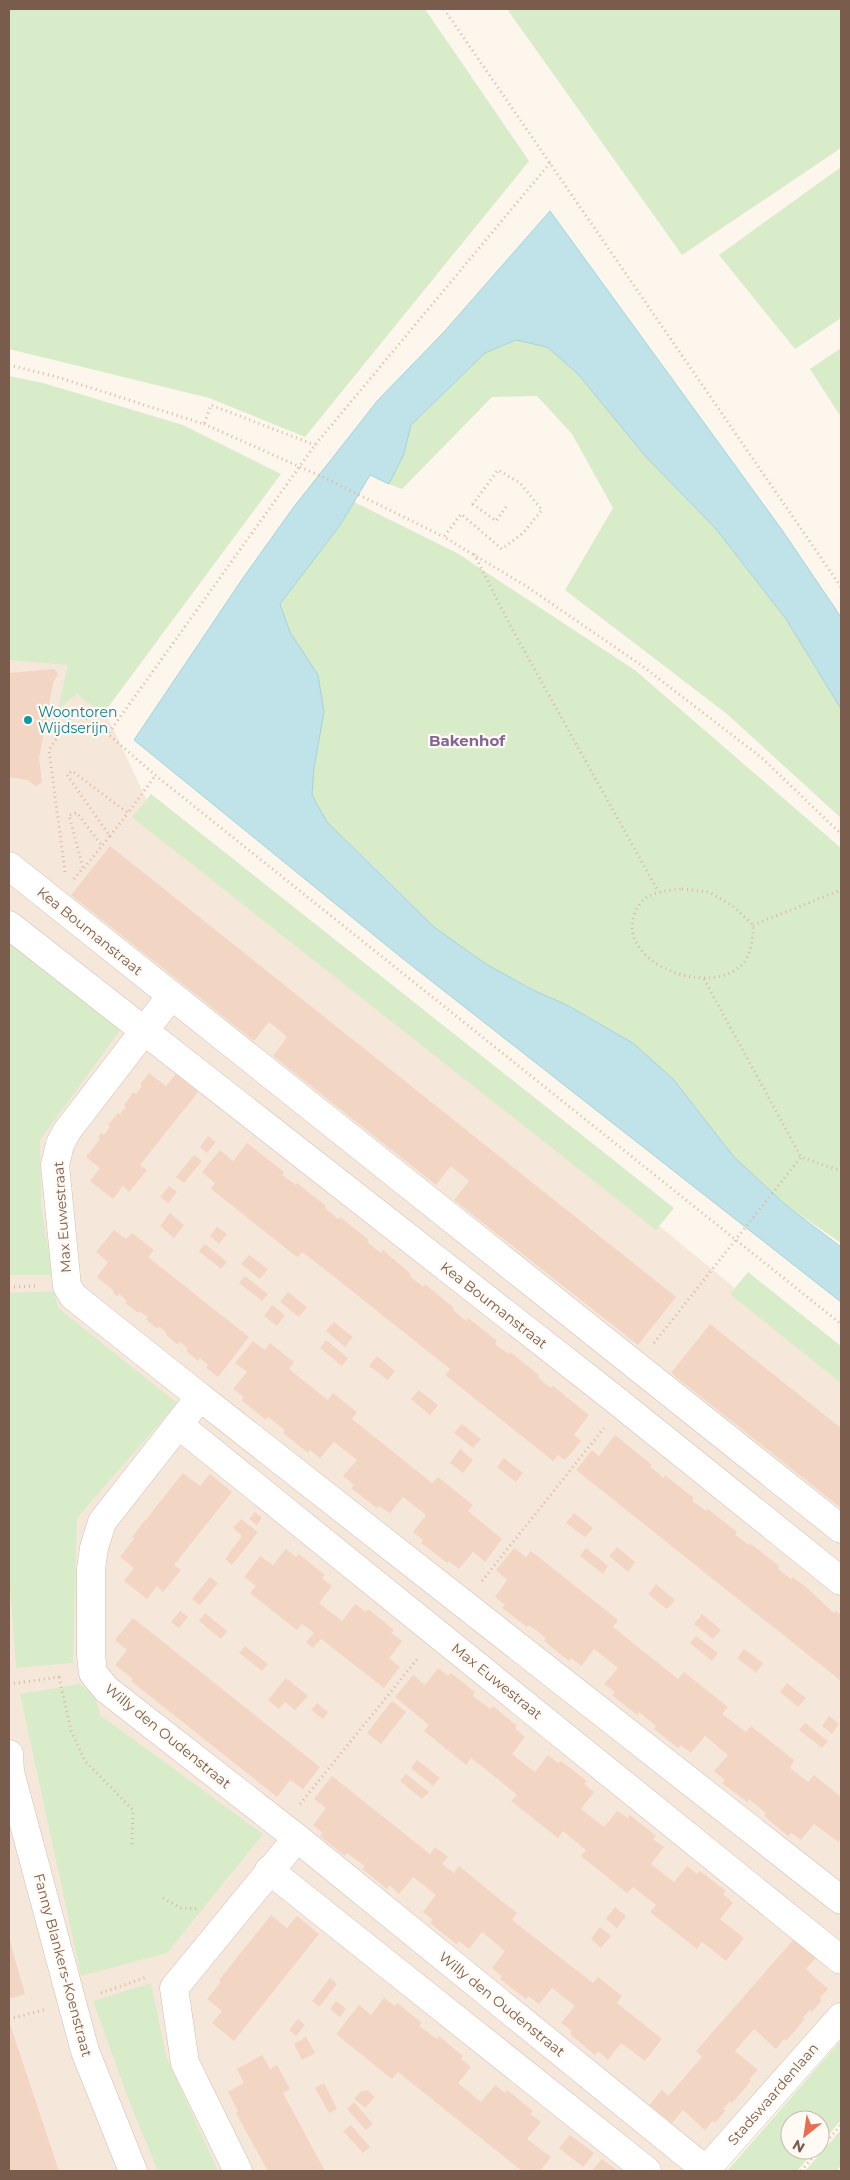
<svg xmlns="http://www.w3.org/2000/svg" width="850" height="2180" viewBox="0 0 850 2180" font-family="Montserrat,sans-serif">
	<rect width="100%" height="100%" fill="#fdf6ec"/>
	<!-- residential -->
	<path fill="#f5e8da" d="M9 652 79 656 151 809 841 1375V2003L695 2171H9Z"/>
	<!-- green -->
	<g fill="#d8ecc9">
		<path d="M9 9H425L529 161 305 437 209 398 9 349Z"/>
		<path d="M507 9H841V148L682 255Z"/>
		<path d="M841 167V318L795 349 719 255Z"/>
		<path d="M516 340 547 347 578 374 646 457 716 529 786 619 841 709V818L727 714 565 590 613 508 572 434 537 396 492 397 402 489 389 484 404 454 411 425 485 353Z"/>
		<path d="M841 348V417L810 369Z"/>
		<path d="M9 376 43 383 183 425 281 474 103 714 77 694 58 709 68 665 9 660Z"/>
		<path d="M354 502 457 553 636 671 841 848V1243L787 1206 734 1157 673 1079 633 1043 567 1005 533 990 486 964 434 927 327 822 312 795 318 676 290 632 280 604 341 524Z"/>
		<path d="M151 794 674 1208 656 1230 132 817Z"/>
		<path d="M9 936 124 1025 40 1140 41 1207 53 1275H9Z"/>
		<path d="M748 1272 841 1346V1383L730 1294Z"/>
		<path d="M54 1291 58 1308 177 1403 77 1518 73 1663 16 1668 9 1574V1293Z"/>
		<path d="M80 1684 95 1697 100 1715 263 1834 167 1953 81 1976 20 1694Z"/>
		<path d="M151 1983 166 2056 218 2171H158L131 2106 93 2001Z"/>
		<path d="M841 2040V2120L820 2145V2120H790V2150H815L797 2171H727Z"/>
		<path d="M841 2130V2166L836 2171H805Z"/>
	</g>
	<!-- water -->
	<path fill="#bfe3e8" stroke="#a5d3da" d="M550 211 782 530 841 617V709L786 619 716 529 646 457 578 374 547 347 516 340 485 353 411 425 404 454 389 484 370 475 341 524 280 604 290 632 318 675 324 712 314 768 312 795 327 822 434 927 486 964 533 990 567 1005 633 1043 673 1079 734 1157 787 1206 841 1247V1302L402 958 134 740 243 578 293 508 378 400 443 333Z"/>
	<!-- building -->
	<g fill="#f3d5c3">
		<path d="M54 669 58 674 53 683 39 758 42 782 36 786 27 780 9 777V673Z"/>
		<path d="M110 846 676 1297 638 1345 454 1200 469 1181 451 1166 436 1185 273 1056 287 1037 278 1029 269 1022 254 1041 71 895Z"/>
		<path d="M149 1073 166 1086 176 1074 198 1092 140 1165 147 1170 129 1192 123 1186 113 1199 90 1181 100 1168 86 1157 100 1139 98 1137 101 1133 104 1135 110 1127 108 1125 118 1113 120 1114 126 1107 124 1105 132 1094 133 1092 136 1094 142 1086 140 1084Z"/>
		<path d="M208 1136 216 1142 207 1153 200 1147Z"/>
		<path d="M247 1143 284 1172 282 1175 296 1185 297 1183 326 1206 325 1208 338 1219 340 1217 369 1240 367 1242 381 1253 383 1250 411 1274 410 1276 423 1287 425 1284 454 1308 453 1310 459 1315 466 1321 468 1318 497 1341 495 1344 509 1354 510 1352 539 1375 538 1377 544 1383 551 1388 553 1386 589 1415 574 1435 581 1441 565 1460 558 1455 553 1461 445 1375 450 1369 323 1268 302 1252 297 1257 211 1189 215 1183 202 1172 220 1150 233 1161Z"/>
		<path d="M194 1155 202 1161 184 1183 176 1177Z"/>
		<path d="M169 1186 177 1192 168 1203 160 1197Z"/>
		<path d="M170 1213 184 1225 174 1238 160 1226Z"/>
		<path d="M217 1227 227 1234 219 1244 210 1236Z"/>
		<path d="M114 1230 126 1239 132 1233 154 1250 148 1257 249 1337 218 1377 206 1368 208 1365 200 1358 198 1361 186 1351 188 1349 180 1342 177 1344 166 1335 167 1333 160 1327 156 1328 146 1319 148 1317 139 1311 138 1313 125 1303 127 1301 119 1294 117 1297 113 1293 114 1291 97 1277 108 1262 96 1252Z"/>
		<path d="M205 1244 227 1262 221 1269 199 1251Z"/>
		<path d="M249 1255 268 1269 260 1279 241 1264Z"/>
		<path d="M245 1276 268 1294 262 1301 239 1283Z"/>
		<path d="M288 1292 307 1307 299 1317 280 1302Z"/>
		<path d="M272 1305 285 1315 277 1326 264 1316Z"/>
		<path d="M334 1322 353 1337 345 1347 326 1331Z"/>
		<path d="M710 1324 841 1428V1508L671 1373Z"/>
		<path d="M326 1340 348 1358 342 1366 320 1348Z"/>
		<path d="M253 1341 265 1350 270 1343 294 1362 289 1369 328 1400 333 1393 357 1412 352 1419 432 1483 438 1477 473 1505 468 1511 502 1539 485 1562 473 1552 459 1569 449 1561 447 1563 421 1543 423 1540 413 1532 426 1515 403 1497 390 1513 379 1506 377 1508 351 1488 354 1485 343 1476 357 1460 334 1442 320 1458 310 1450 308 1453 283 1433 285 1430 277 1424 268 1417 266 1420 241 1400 244 1397 233 1389 247 1372 235 1363Z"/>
		<path d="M377 1356 395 1371 388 1380 369 1366Z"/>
		<path d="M419 1390 438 1405 430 1415 411 1399Z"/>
		<path d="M462 1424 481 1439 473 1448 454 1433Z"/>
		<path d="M615 1435 652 1465 650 1467 657 1472 663 1478 665 1475 694 1498 692 1501 706 1511 708 1509 737 1532 735 1535 749 1545 750 1543 779 1566 778 1569 791 1579 793 1577 807 1588 834 1613 836 1611 841 1615V1681L576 1470 592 1450 599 1456Z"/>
		<path d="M460 1449 473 1460 463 1473 450 1463Z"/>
		<path d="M504 1458 523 1473 516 1482 497 1467Z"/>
		<path d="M183 1473 200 1486 210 1474 232 1492 174 1565 181 1570 163 1592 157 1586 147 1599 124 1581 134 1568 120 1557 134 1539 132 1537Z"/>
		<path d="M255 1512 262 1518 257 1525 249 1519Z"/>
		<path d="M574 1513 593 1528 585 1537 566 1523Z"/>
		<path d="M241 1519 258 1532 232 1565 225 1559 242 1536 233 1528Z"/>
		<path d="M617 1547 635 1562 628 1572 609 1556Z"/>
		<path d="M514 1548 526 1557 531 1551 618 1620 613 1627 678 1679 684 1672 728 1707 722 1714 746 1732 751 1726 794 1760 790 1768 808 1782 814 1775 841 1797V1838L838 1842 814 1824 801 1840 791 1833 788 1836 764 1816 766 1813 749 1799 747 1802 722 1783 725 1780 714 1771 728 1755 705 1736 691 1753 681 1745 678 1748 654 1729 656 1726 639 1712 637 1715 612 1695 615 1692 604 1684 618 1668 594 1649 581 1666 571 1658 569 1661 544 1641 546 1638 529 1625 527 1627 502 1608 505 1605 495 1597 507 1580 496 1570Z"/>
		<path d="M586 1548 608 1566 603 1574 580 1556Z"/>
		<path d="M286 1549 296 1557 299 1554 325 1575 322 1578 332 1586 319 1603 342 1621 355 1604 366 1612 368 1609 394 1630 391 1633 402 1641 389 1658 400 1667 384 1688 321 1639 313 1648 306 1642 314 1633 302 1624 297 1630 250 1593 256 1586 244 1577 260 1556 273 1565Z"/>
		<path d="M210 1577 218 1583 200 1605 192 1599Z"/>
		<path d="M656 1584 675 1600 667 1609 648 1594Z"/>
		<path d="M180 1611 188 1617 179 1628 171 1622Z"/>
		<path d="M205 1613 227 1631 221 1639 199 1621Z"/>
		<path d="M702 1614 721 1630 713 1639 694 1624Z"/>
		<path d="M133 1618 320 1767 303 1789 290 1780 277 1797 131 1681 133 1679 115 1665 127 1650 115 1640Z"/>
		<path d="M696 1636 718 1653 712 1661 690 1643Z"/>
		<path d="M245 1646 268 1664 262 1671 239 1653Z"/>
		<path d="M744 1649 763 1663 756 1673 737 1658Z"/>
		<path d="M438 1668 448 1676 451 1673 475 1692 473 1696 490 1709 493 1706 517 1726 515 1728 525 1737 512 1754 535 1772 548 1755 558 1763 561 1761 587 1781 584 1784 594 1792 581 1809 604 1827 617 1811 628 1818 630 1815 656 1836 653 1839 664 1847 651 1864 674 1882 687 1866 697 1874 700 1871 726 1891 723 1894 733 1903 720 1919 744 1938 726 1961 702 1942 697 1949 650 1912 656 1905 633 1887 627 1893 581 1856 586 1850 563 1831 558 1838 511 1801 517 1795 494 1776 471 1758 466 1765 424 1731 429 1725 395 1697 413 1675 425 1685Z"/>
		<path d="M286 1678 308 1696 295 1710 285 1702 279 1709 268 1700Z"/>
		<path d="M787 1683 806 1698 798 1707 780 1692Z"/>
		<path d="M392 1701 406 1712 381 1744 367 1733Z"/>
		<path d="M317 1703 328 1712 323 1719 311 1710Z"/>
		<path d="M829 1716 839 1724 832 1734 822 1726Z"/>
		<path d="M805 1723 828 1741 822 1748 799 1730Z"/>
		<path d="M417 1760 440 1778 433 1786 411 1768Z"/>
		<path d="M406 1774 429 1792 422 1799 400 1781Z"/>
		<path d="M332 1776 430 1854 435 1847 448 1857 442 1864 454 1873 459 1866 482 1885 517 1913 512 1920 593 1983 598 1977 622 1996 617 2003 662 2039 645 2061 621 2043 608 2060 598 2051 595 2055 570 2034 572 2031 561 2023 575 2006 552 1988 539 2004 528 1996 526 1999 500 1979 502 1976 492 1968 505 1951 482 1932 469 1949 459 1941 456 1944 430 1923 433 1920 423 1912 436 1895 413 1877 399 1894 389 1885 387 1889 362 1869 365 1866 347 1853 345 1856 320 1836 323 1833 313 1825 326 1808 314 1799Z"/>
		<path d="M615 1907 626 1916 617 1928 606 1919Z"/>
		<path d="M271 1915 287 1928 297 1916 319 1934 234 2041 212 2023 222 2011 207 1999 221 1982 219 1980Z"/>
		<path d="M600 1927 611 1936 601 1948 591 1939Z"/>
		<path d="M9 1938 25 1994 9 1999Z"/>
		<path d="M794 1939 817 1957 806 1969 828 1989 820 1998 822 2000 812 2012 810 2010 803 2017 805 2019 786 2041 784 2039 776 2049 754 2029 735 2051 758 2070 749 2079 751 2081 732 2103 730 2101 723 2109 726 2110 715 2123 713 2121 705 2130 683 2110 672 2123 649 2105 662 2090 668 2096 702 2057 696 2051Z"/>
		<path d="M330 1978 337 1984 319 2007 312 2001Z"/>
		<path d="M384 1998 395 2006 397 2003 422 2023 419 2026 437 2039 439 2036 463 2056 461 2059 471 2067 458 2083 481 2102 495 2085 505 2093 507 2090 533 2111 530 2114 541 2122 527 2139 551 2157 540 2171H522L398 2072 392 2079 336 2034 359 2005 371 2015Z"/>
		<path d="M336 2001 346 2009 340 2017 330 2009Z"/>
		<path d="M298 2019 305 2025 296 2036 289 2030Z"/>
		<path d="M9 2024H10L59 2171H9Z"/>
		<path d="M306 2037 315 2053 302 2060 294 2044Z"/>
		<path d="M262 2055 270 2069 277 2065 290 2089 283 2093 325 2171H268L238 2117 236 2112 238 2111 228 2092 244 2083 237 2069Z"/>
		<path d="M324 2083 337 2109 329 2113 315 2088Z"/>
		<path d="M367 2090 375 2097 365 2108 354 2099 360 2092Z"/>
		<path d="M354 2102 373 2124 366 2130 347 2109Z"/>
		<path d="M351 2125 370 2147 363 2153 343 2131Z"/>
		<path d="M570 2135 594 2153 583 2167 559 2148Z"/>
		<path d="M602 2159 618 2171H591Z"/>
	</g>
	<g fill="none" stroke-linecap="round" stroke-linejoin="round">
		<defs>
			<g id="minor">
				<path d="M9 866 841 1529"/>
				<path d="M9 925 612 1397 841 1581"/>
				<path d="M171 996 67 1131 60 1144 55 1165 67 1286 73 1296 200 1397 102 1522 94 1548 91 1569V1655L93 1673 106 1689 297 1838 706 2170"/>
				<path d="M200 1397 841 1900"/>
				<path d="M179 1425 841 1960"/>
				<path d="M9 1754 10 1772 85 2051 133 2171"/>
				<path d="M269 1870 647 2171"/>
				<path d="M238 2171 185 2063 174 1988 297 1838"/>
				<path d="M705 2171 841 2017"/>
			</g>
		</defs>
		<!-- minor casing -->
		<use href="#minor" stroke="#d1beb0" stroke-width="29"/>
		<!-- path -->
		<g stroke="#d9b8a5" stroke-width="3" stroke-dasharray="1 4" stroke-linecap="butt">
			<path d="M444 9 841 587"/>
			<path d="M550 163 315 445 108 734 155 775 841 1324"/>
			<path d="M9 365 57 377 204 424 211 405 315 445"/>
			<path d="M506 507 496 521 473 504 498 470 520 483 542 510 523 533 502 549 461 514 444 537 526 586 641 665 762 758 841 834"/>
			<path d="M474 554 511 627 658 891"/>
			<path d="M110 836 128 813"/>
			<path d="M84 868 102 846"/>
			<path d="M65 872 49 750 75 710 108 734"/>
			<path d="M74 879 83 868 69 815 77 813 102 846 110 836 67 775 72 771 128 813 155 776"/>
			<path d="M682 889 709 892 733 906 753 925C753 937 752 950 745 961 716 1001 614 964 635 913 643 892 662 891 682 889Z"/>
			<path d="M753 925 841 890"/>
			<path d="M704 979 801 1157 841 1171"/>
			<path d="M9 1287 38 1286"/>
			<path d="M654 1343 801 1157"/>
			<path d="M482 1581 604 1428"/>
			<path d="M59 1677 71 1731 85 1761 133 1810 132 1844"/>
			<path d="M9 1684 60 1677"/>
			<path d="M300 1804 419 1657"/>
			<path d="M163 1898 180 1908 199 1909"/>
			<path d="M101 1993 147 1977"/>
			<path d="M9 2019 44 2010"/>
			<path d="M820 2149 841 2125"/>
			<path d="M801 2171 819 2150"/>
		</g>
		<!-- minor -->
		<use href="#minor" stroke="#fff" stroke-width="28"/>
		<!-- path-bridge -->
		<path stroke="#d9b8a5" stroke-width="3" stroke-dasharray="1 4" stroke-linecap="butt" d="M204 424 325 478 444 537"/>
	</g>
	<!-- markers -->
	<circle fill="#0f9aa8" stroke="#fffaf3" stroke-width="2" cx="28" cy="720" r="5"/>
	<g text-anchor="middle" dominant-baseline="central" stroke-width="4.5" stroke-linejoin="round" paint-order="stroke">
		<!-- culture labels -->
		<g font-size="14" fill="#0d838f" stroke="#fffaf3" text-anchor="start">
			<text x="38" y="712">Woontoren<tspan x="38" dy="16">Wijdserijn</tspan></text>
		</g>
		<!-- street labels -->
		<g font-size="14" fill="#7a5c4d" stroke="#fffaf3">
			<text transform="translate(90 931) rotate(39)">Kea Boumanstraat</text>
			<text transform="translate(62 1217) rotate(-94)">Max Euwestraat</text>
			<text transform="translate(494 1305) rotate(38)">Kea Boumanstraat</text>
			<text transform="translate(497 1681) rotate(39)">Max Euwestraat</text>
			<text transform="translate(168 1736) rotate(39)">Willy den Oudenstraat</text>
			<text transform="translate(63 1965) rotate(75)">Fanny Blankers-Koenstraat</text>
			<text transform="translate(502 2004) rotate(39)">Willy den Oudenstraat</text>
			<text transform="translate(773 2094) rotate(-49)">Stadswaardenlaan</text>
		</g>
		<!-- neighbourhood labels -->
		<g font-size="15" font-weight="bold" fill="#846695" stroke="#fffaf3">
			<text x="467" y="740">Bakenhof</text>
		</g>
	</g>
	<!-- border -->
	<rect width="850" height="2180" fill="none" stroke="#7a5c4d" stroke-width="20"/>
	<!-- north arrow -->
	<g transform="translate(805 2135) rotate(210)"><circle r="24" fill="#fffaf3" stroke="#cabbb1"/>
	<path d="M0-4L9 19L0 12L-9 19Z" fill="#e76f51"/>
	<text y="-8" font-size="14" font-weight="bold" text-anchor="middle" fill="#7a5c4d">N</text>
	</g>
</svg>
